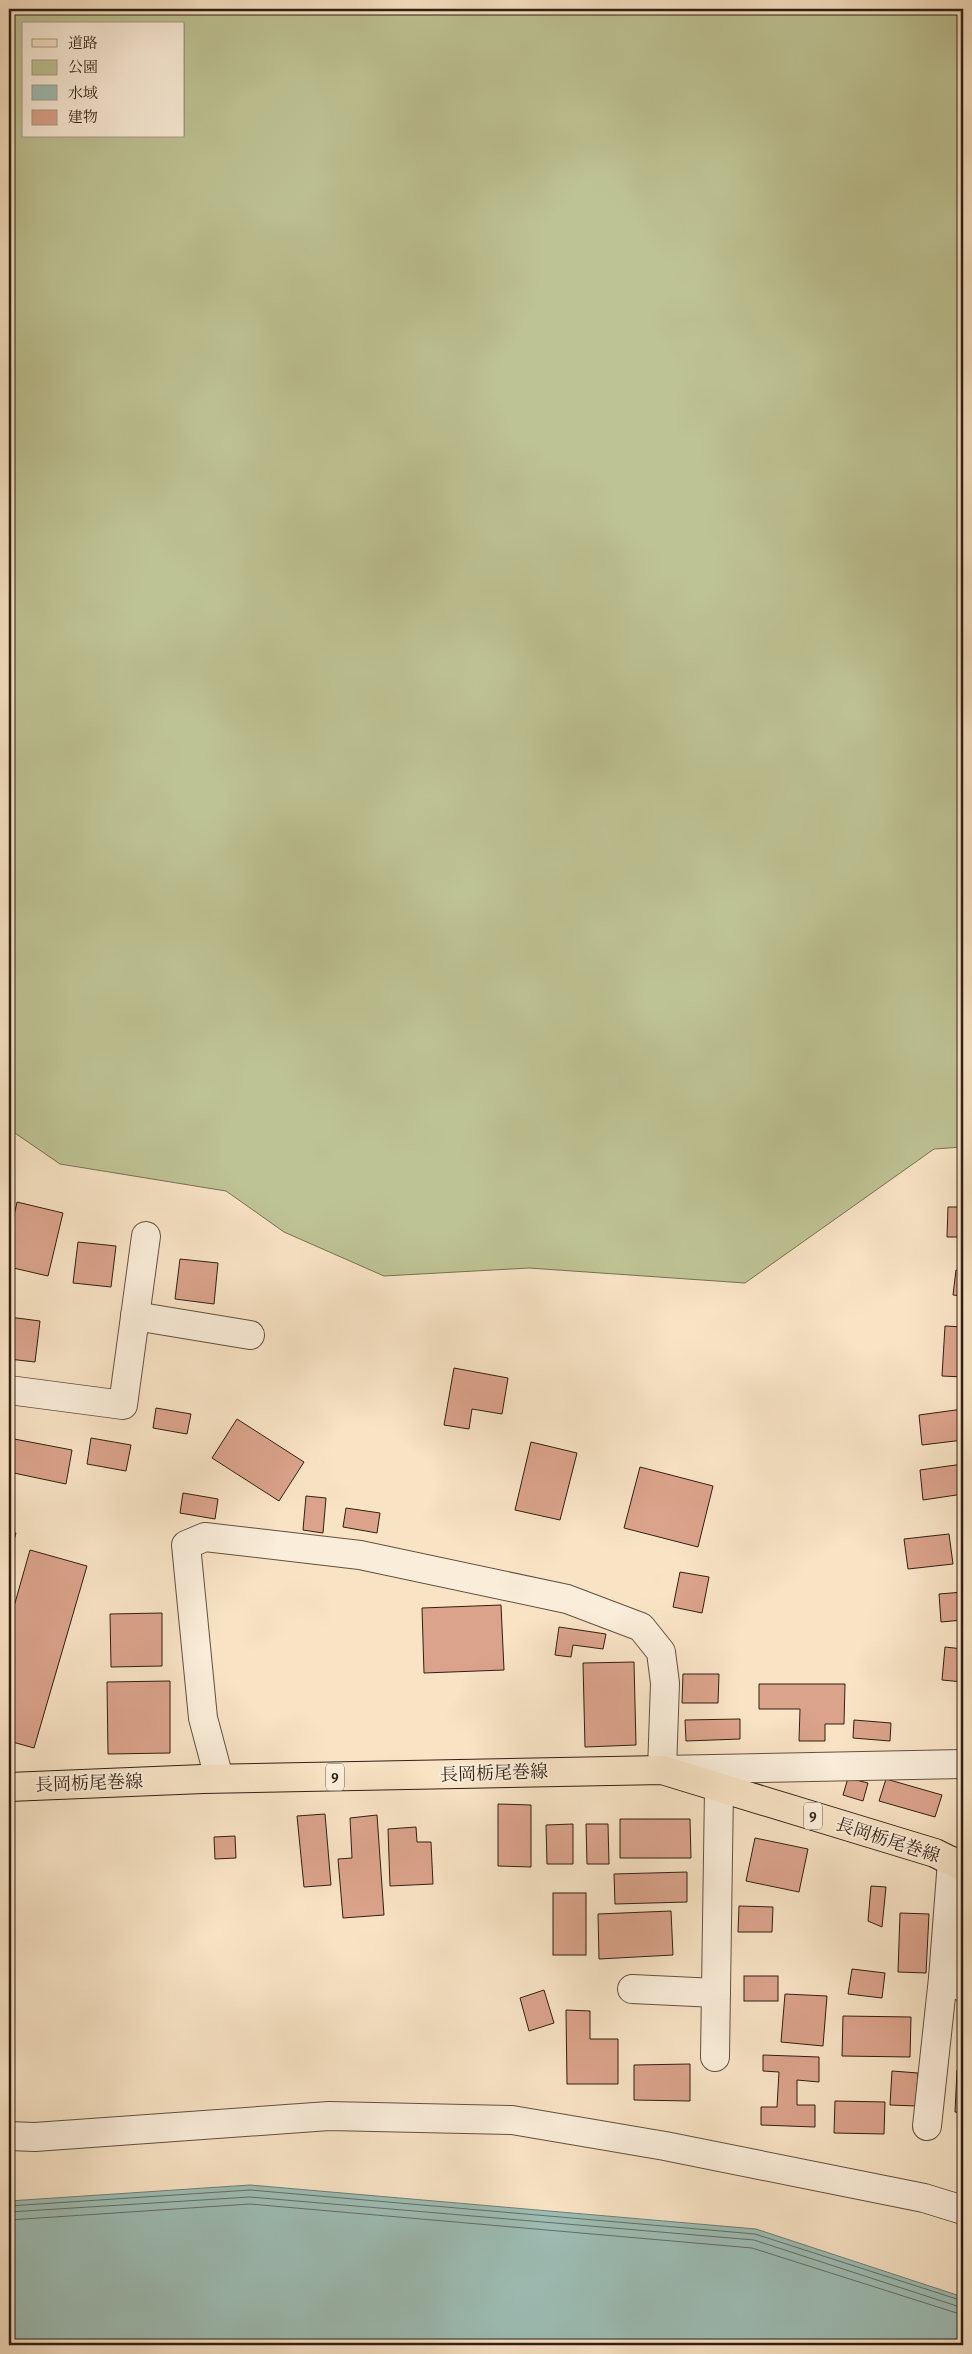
<svg xmlns="http://www.w3.org/2000/svg" width="972" height="2354" viewBox="0 0 972 2354" font-family="Alegreya,'Noto Serif JP',serif">
	<rect width="100%" height="100%" fill="#f8e3c5"/>
	<filter id="stains"><feTurbulence type="fractalNoise" baseFrequency=".004" numOctaves="4"/><feColorMatrix values="0 0 0 0 .2 0 0 0 0 .09 0 0 0 0 .02 0 0 0 .5 -.17"/></filter>
	<radialGradient id="worn" r=".72"><stop offset=".6" stop-color="#630" stop-opacity="0"/><stop offset="1" stop-color="#630" stop-opacity=".3"/></radialGradient>
	<!-- green -->
	<path fill="#bec394" stroke="#787154" fill-rule="evenodd" d="M9 9H963V1147L934 1149 745 1283 529 1268 384 1276 284 1232 226 1191 60 1164 9 1129ZM24 24H184V136H24Z"/>
	<!-- water -->
	<path fill="#9dbeb6" stroke="#727e75" d="M250 2185 756 2229 963 2297V2345H9V2201Z"/>
	<g fill="none" stroke-linecap="round" stroke-linejoin="round">
		<!-- shore -->
		<g stroke="#676e64" stroke-width="1">
			<path d="M9 2206 250 2190 755 2234 963 2301"/>
			<path d="M9 2212 250 2197 754 2240 963 2308"/>
			<path d="M9 2220 250 2204 752 2248 963 2315"/>
		</g>
	</g>
	<!-- building -->
	<g fill="#dba38b" stroke="#311f13">
		<path d="M17 1202 63 1213 48 1276 9 1267V1239Z"/>
		<path d="M948 1207H963V1237H947Z"/>
		<path d="M78 1242 116 1246 111 1287 73 1283Z"/>
		<path d="M180 1259 218 1263 214 1304 175 1299Z"/>
		<path d="M956 1270 963 1271V1296L953 1295Z"/>
		<path d="M9 1317 40 1321 35 1362 9 1359Z"/>
		<path d="M945 1326 963 1327V1377L942 1376Z"/>
		<path d="M454 1368 508 1378 502 1414 472 1409 469 1429 444 1425Z"/>
		<path d="M156 1408 191 1414 187 1434 153 1428Z"/>
		<path d="M963 1409V1440L922 1445 919 1415Z"/>
		<path d="M237 1419 304 1462 279 1501 212 1458Z"/>
		<path d="M9 1438 72 1450 66 1484 9 1472Z"/>
		<path d="M91 1438 131 1445 126 1471 87 1464Z"/>
		<path d="M531 1442 577 1453 560 1520 515 1510Z"/>
		<path d="M963 1464V1494L923 1500 920 1470Z"/>
		<path d="M640 1467 713 1486 698 1547 624 1528Z"/>
		<path d="M183 1493 218 1499 215 1519 180 1513Z"/>
		<path d="M306 1496 326 1498 323 1533 303 1530Z"/>
		<path d="M346 1508 380 1513 377 1533 343 1527Z"/>
		<path d="M9 1531 16 1533 9 1558Z"/>
		<path d="M949 1534 953 1564 908 1569 904 1539Z"/>
		<path d="M30 1550 87 1566 34 1748 9 1741V1624Z"/>
		<path d="M680 1572 709 1577 702 1613 673 1607Z"/>
		<path d="M963 1592V1620L941 1622 939 1594Z"/>
		<path d="M501 1605 504 1670 424 1673 422 1608Z"/>
		<path d="M162 1613V1666L111 1667 110 1614Z"/>
		<path d="M559 1627 606 1634 603 1649 573 1645 571 1657 555 1655Z"/>
		<path d="M945 1647 963 1649V1682L942 1680Z"/>
		<path d="M634 1662 636 1745 585 1747 583 1663Z"/>
		<path d="M683 1674H719L718 1703H682Z"/>
		<path d="M170 1681V1753L108 1754 107 1682Z"/>
		<path d="M759 1684H845L844 1724H825V1741H799L800 1709H759Z"/>
		<path d="M740 1719V1739L686 1741 685 1720Z"/>
		<path d="M854 1720 891 1723 890 1741 853 1738Z"/>
		<path d="M848 1778 868 1783 863 1801 843 1795Z"/>
		<path d="M886 1779 942 1795 935 1817 879 1801Z"/>
		<path d="M498 1804 531 1805V1867L498 1866Z"/>
		<path d="M325 1814 331 1885 304 1887 297 1816Z"/>
		<path d="M377 1815 384 1915 343 1918 338 1859 352 1858 350 1818Z"/>
		<path d="M620 1819H690L691 1858H620Z"/>
		<path d="M573 1824V1864H547L546 1825Z"/>
		<path d="M586 1824H608L609 1864H587Z"/>
		<path d="M416 1827 417 1842H431L433 1884 390 1886 388 1829Z"/>
		<path d="M235 1836 236 1858 215 1859 214 1837Z"/>
		<path d="M755 1838 808 1849 799 1892 746 1881Z"/>
		<path d="M687 1872V1902L615 1904 614 1874Z"/>
		<path d="M871 1886 886 1887 882 1927 868 1921Z"/>
		<rect x="553" y="1893" width="33" height="62"/>
		<path d="M739 1906 773 1907 772 1932H738Z"/>
		<path d="M671 1911 673 1955 599 1959 598 1914Z"/>
		<path d="M900 1913 929 1914 926 1973 898 1972Z"/>
		<path d="M852 1969 885 1973 882 1998 848 1994Z"/>
		<rect x="744" y="1976" width="34" height="25"/>
		<path d="M544 1990 554 2023 529 2031 520 1998Z"/>
		<path d="M785 1994 827 1996 823 2046 781 2042Z"/>
		<path d="M566 2010 590 2011V2039H618V2084H567Z"/>
		<path d="M843 2016 911 2017 910 2057 842 2056Z"/>
		<path d="M763 2055 819 2057V2082L797 2080V2105H815V2127L761 2125V2107H777L779 2072 763 2071Z"/>
		<path d="M690 2064V2101L634 2100V2065Z"/>
		<path d="M957 2070H963V2113L955 2112Z"/>
		<path d="M892 2071 918 2073 916 2106 890 2105Z"/>
		<path d="M835 2101 885 2102 884 2134 834 2133Z"/>
	</g>
	<g fill="none" stroke-linecap="round" stroke-linejoin="round">
		<defs>
			<g id="minor">
				<path d="M135 1316 250 1335"/>
				<path d="M9 1390 123 1405 146 1236"/>
				<path d="M219 1778 203 1718 186 1545 205 1537 360 1555 567 1599 641 1627 661 1652 665 1683 662 1770 963 1764"/>
				<path d="M952 1861 943 1978 963 1987"/>
				<path d="M632 1989 716 1993"/>
				<path d="M715 2057 719 1789"/>
				<path d="M927 2126 943 1978"/>
				<path d="M9 2136 35 2137 329 2116 512 2120 665 2146 924 2198 963 2210"/>
			</g>
			<path id="primary" d="M9 1787 203 1779 662 1770 935 1853 963 1867"/>
		</defs>
		<!-- minor casing -->
		<use href="#minor" stroke="#635040" stroke-width="30"/>
		<!-- primary casing -->
		<use href="#primary" stroke="#311f13" stroke-width="30"/>
		<!-- minor -->
		<use href="#minor" stroke="#faedd9" stroke-width="28"/>
		<!-- primary -->
		<use href="#primary" stroke="#f8e3c5" stroke-width="28"/>
	</g>
	<g text-anchor="middle" dominant-baseline="central" stroke-width="4" stroke-linejoin="round" paint-order="stroke">
		<!-- shield labels -->
		<g fill="#faedd9" stroke="#6d5d4e" stroke-width="1">
			<rect x="326" y="1763.5" width="18" height="27" rx="4"/>
			<rect x="804" y="1802.5" width="18" height="27" rx="4"/>
		</g>
		<g font-size="16" font-weight="bold" fill="#311f13">
			<text x="335" y="1777">9</text>
			<text x="813" y="1816">9</text>
		</g>
		<!-- street labels -->
		<g font-size="18" fill="#311f13" stroke="#faedd9">
			<text transform="translate(494 1773) rotate(-2)">長岡栃尾巻線</text>
			<text transform="translate(89 1783) rotate(-2)">長岡栃尾巻線</text>
			<text transform="translate(888 1840) rotate(18)">長岡栃尾巻線</text>
		</g>
	</g>
	<!-- margin -->
	<rect width="972" height="2354" fill="none" stroke="#f8e3c5" stroke-width="30"/>
	<rect x="10" y="10" width="952" height="2334" fill="none" stroke="#311f13" stroke-width="2.5"/>
	<rect x="15" y="15" width="942" height="2324" fill="none" stroke="#311f13"/>
	<!-- legend -->
	<rect x="22" y="22" width="162" height="115" fill="#faedd9" stroke="#aa9b8a"/>
	<rect x="32" y="39" width="25" height="8" fill="#f8e3c5" stroke="#aa9b8a"/>
	<text x="68" y="48" font-size="15" fill="#311f13">道路</text>
	<rect x="32" y="60" width="25" height="15" fill="#bec394" stroke="#aa9b8a"/>
	<text x="68" y="72" font-size="15" fill="#311f13">公園</text>
	<rect x="32" y="85" width="25" height="15" fill="#9dbeb6" stroke="#aa9b8a"/>
	<text x="68" y="98" font-size="15" fill="#311f13">水域</text>
	<rect x="32" y="110" width="25" height="15" fill="#dba38b" stroke="#aa9b8a"/>
	<text x="68" y="122" font-size="15" fill="#311f13">建物</text>
	<rect width="100%" height="100%" filter="url(#stains)"/>
	<rect width="100%" height="100%" fill="url(#worn)"/>
</svg>
